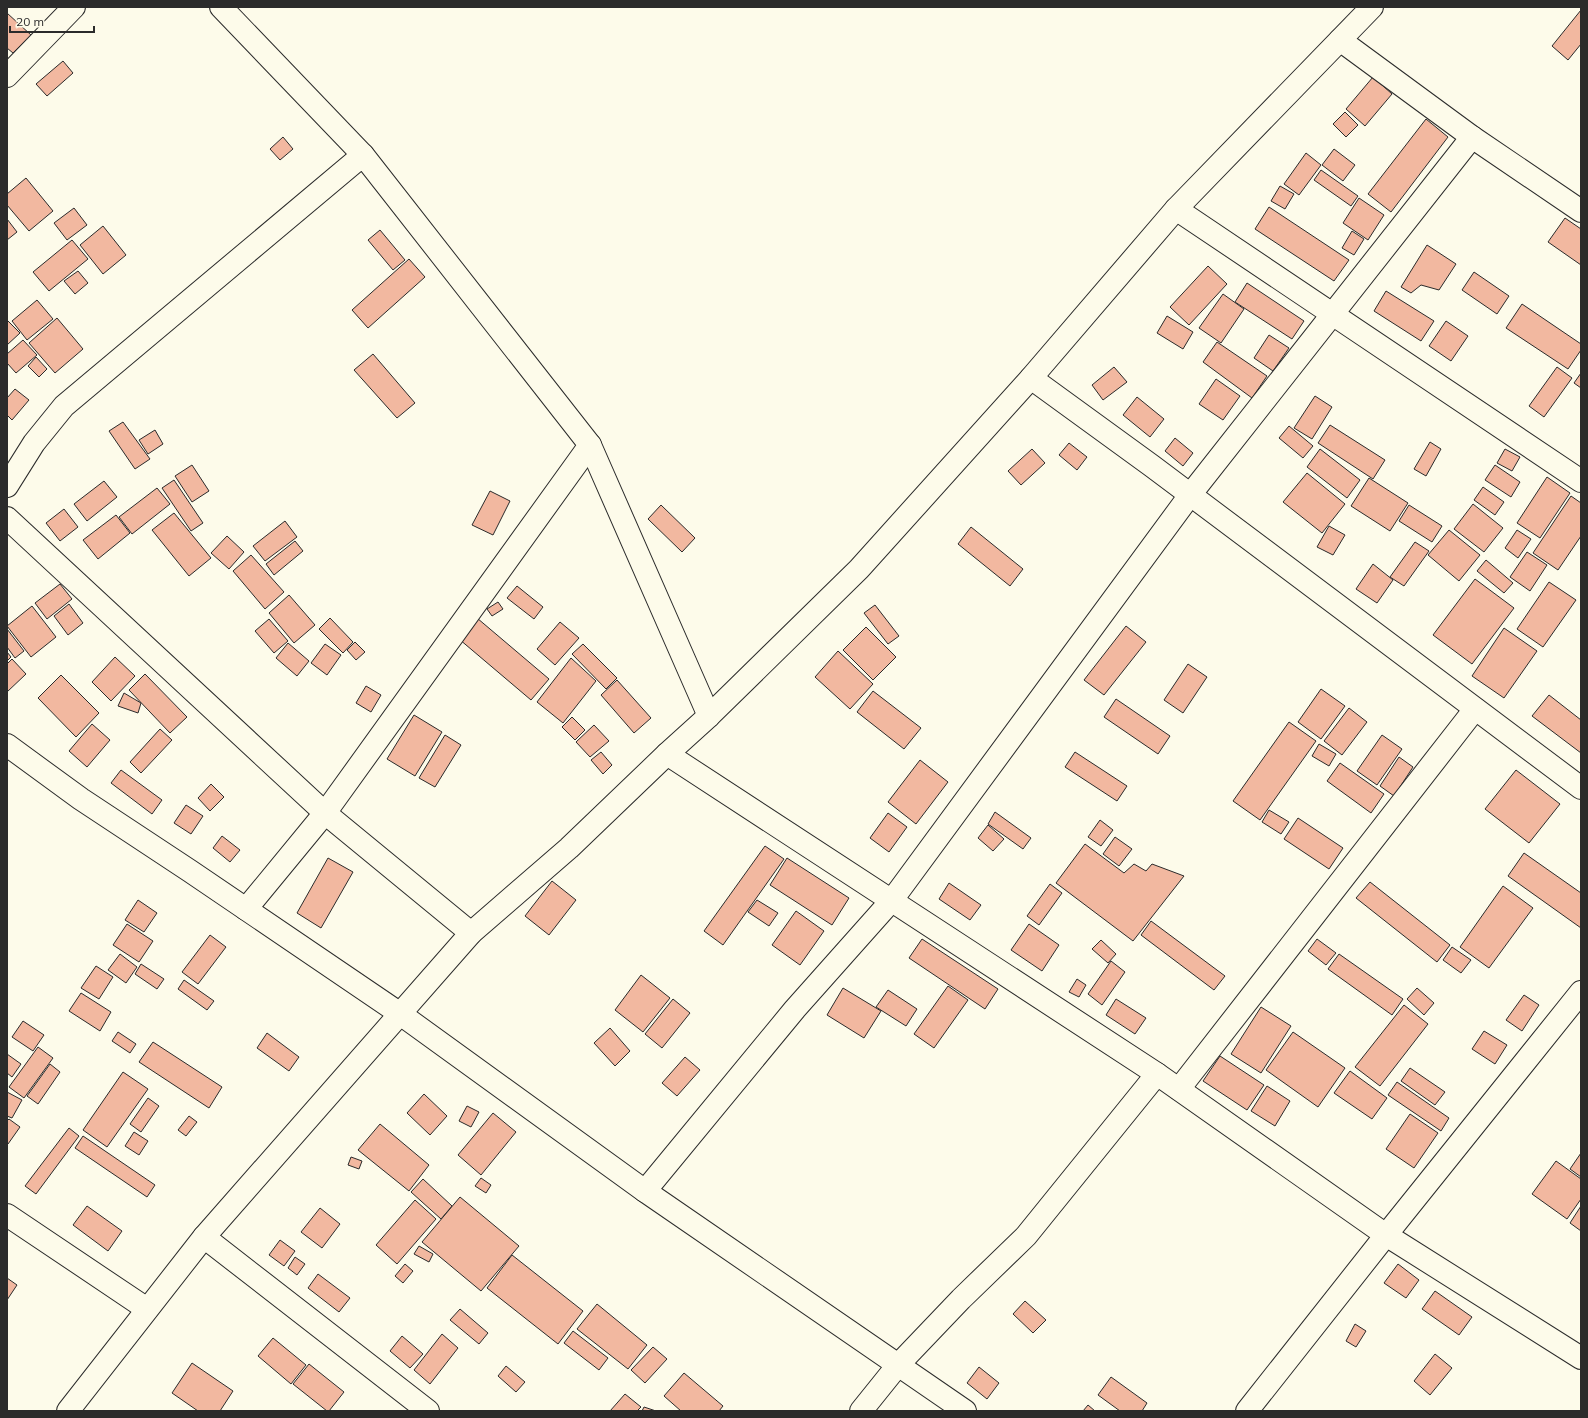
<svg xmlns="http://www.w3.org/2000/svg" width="1588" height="1418" viewBox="0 0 1588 1418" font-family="Mulish,sans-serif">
	<rect width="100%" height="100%" fill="#fdfbea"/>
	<!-- building -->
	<g fill="#f2b8a0" stroke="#2b2b2b">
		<path d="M1581 10V44L1568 60 1552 46Z"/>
		<path d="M7 13 31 35 13 53 7 48Z"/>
		<path d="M63 61 73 73 47 96 36 84Z"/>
		<path d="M1373 77 1392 94 1365 126 1346 109Z"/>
		<path d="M1345 112 1358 125 1346 137 1333 124Z"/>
		<path d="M1426 119 1448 137 1391 212 1368 194Z"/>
		<path d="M283 137 293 149 280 160 270 149Z"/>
		<path d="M1334 149 1355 165 1343 181 1322 165Z"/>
		<path d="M1306 153 1321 165 1299 195 1284 184Z"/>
		<path d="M1321 170 1358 196 1351 206 1314 180Z"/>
		<path d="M26 178 53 211 29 231 7 205V194Z"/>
		<path d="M1280 186 1294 194 1285 209 1271 201Z"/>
		<path d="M1359 198 1384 215 1368 240 1343 223Z"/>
		<path d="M1269 207 1349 260 1334 281 1255 229Z"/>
		<path d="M74 208 87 225 67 240 54 223Z"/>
		<path d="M1565 218 1581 229V265L1548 242Z"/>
		<path d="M7 219 17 232 7 240Z"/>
		<path d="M103 226 126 255 103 274 80 245Z"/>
		<path d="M380 230 405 260 393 270 368 240Z"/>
		<path d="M1352 231 1364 239 1354 255 1342 248Z"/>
		<path d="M72 240 88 259 49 291 33 272Z"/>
		<path d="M1427 245 1456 264 1439 290 1421 285 1411 293 1401 287Z"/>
		<path d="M409 259 425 277 368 328 352 310Z"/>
		<path d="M1208 266 1227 284 1189 325 1170 307Z"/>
		<path d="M78 271 88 283 75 294 64 281Z"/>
		<path d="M1474 272 1509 296 1497 314 1462 290Z"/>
		<path d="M1247 283 1304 321 1292 339 1235 302Z"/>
		<path d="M1386 291 1434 321 1421 341 1374 311Z"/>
		<path d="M1223 294 1244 309 1221 343 1199 328Z"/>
		<path d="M37 300 53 319 27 340 12 321Z"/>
		<path d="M1522 304 1581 344V350L1568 369 1506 328Z"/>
		<path d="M1167 316 1193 332 1183 349 1157 333Z"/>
		<path d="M57 318 83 349 55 373 29 343Z"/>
		<path d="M8 321 20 333 7 345V322Z"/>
		<path d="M1446 321 1468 336 1451 361 1429 346Z"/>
		<path d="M1269 335 1289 348 1273 371 1254 358Z"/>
		<path d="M23 340 37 355 16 373 7 363V354Z"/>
		<path d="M1217 342 1267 376 1252 398 1203 362Z"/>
		<path d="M373 354 415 403 397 418 354 370Z"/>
		<path d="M36 357 47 369 39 377 28 366Z"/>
		<path d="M1114 367 1127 382 1103 400 1092 385Z"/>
		<path d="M1557 367 1572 378 1544 417 1529 406Z"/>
		<path d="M1581 373V388L1574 383Z"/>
		<path d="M1216 379 1240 396 1223 420 1199 404Z"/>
		<path d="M15 389 29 400 12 420 7 415V398Z"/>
		<path d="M1315 396 1332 407 1312 439 1294 428Z"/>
		<path d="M1137 397 1164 419 1150 437 1123 415Z"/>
		<path d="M123 422 150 459 135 469 109 431Z"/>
		<path d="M1330 425 1385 460 1373 479 1318 443Z"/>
		<path d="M1289 426 1313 446 1303 458 1279 438Z"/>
		<path d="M155 430 163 444 148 454 139 440Z"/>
		<path d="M1175 438 1193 453 1183 466 1165 451Z"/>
		<path d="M1430 442 1441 449 1426 476 1414 469Z"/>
		<path d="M1069 443 1087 457 1077 470 1059 455Z"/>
		<path d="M1032 449 1045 463 1021 485 1008 471Z"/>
		<path d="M1320 449 1360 480 1347 498 1307 467Z"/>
		<path d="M1505 449 1520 457 1512 471 1497 463Z"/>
		<path d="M192 465 209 491 192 502 175 476Z"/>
		<path d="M1495 465 1520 482 1511 497 1485 480Z"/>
		<path d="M1307 473 1345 504 1322 533 1283 502Z"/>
		<path d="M1547 477 1570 493 1540 538 1517 523Z"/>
		<path d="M1369 478 1408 503 1390 531 1351 506Z"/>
		<path d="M174 480 203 523 191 531 162 488Z"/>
		<path d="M104 481 117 497 87 521 74 504Z"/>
		<path d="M1483 487 1504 502 1495 515 1474 500Z"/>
		<path d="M157 488 170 504 132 534 119 517Z"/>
		<path d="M490 491 510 501 493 535 472 525Z"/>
		<path d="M1571 496 1581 503V536L1558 570 1533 553Z"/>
		<path d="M1473 504 1503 528 1484 552 1454 529Z"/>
		<path d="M661 505 695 538 682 552 648 519Z"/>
		<path d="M1409 505 1442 526 1432 542 1399 521Z"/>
		<path d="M64 509 78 527 60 541 46 523Z"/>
		<path d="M174 513 211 558 189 576 152 530Z"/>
		<path d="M116 515 130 533 98 559 83 540Z"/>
		<path d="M285 521 297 537 265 561 253 546Z"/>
		<path d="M1329 526 1345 535 1333 555 1317 547Z"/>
		<path d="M971 527 1023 569 1010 586 958 544Z"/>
		<path d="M1449 530 1480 555 1459 581 1428 555Z"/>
		<path d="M1517 530 1531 539 1518 558 1505 548Z"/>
		<path d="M227 536 244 552 229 569 211 553Z"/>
		<path d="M295 541 303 551 274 575 266 564Z"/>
		<path d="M1415 542 1429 551 1404 586 1390 577Z"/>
		<path d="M1527 552 1547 565 1530 591 1510 577Z"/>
		<path d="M251 555 284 592 265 609 233 571Z"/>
		<path d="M1486 560 1513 583 1504 593 1477 571Z"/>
		<path d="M1373 564 1393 580 1377 603 1356 589Z"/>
		<path d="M1475 579 1514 608 1472 664 1433 635Z"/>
		<path d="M1549 582 1576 600 1543 647 1517 629Z"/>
		<path d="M60 584 72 599 47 619 35 603Z"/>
		<path d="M517 586 543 607 534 619 507 598Z"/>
		<path d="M289 595 315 625 294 643 269 613Z"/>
		<path d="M498 602 503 609 492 616 487 609Z"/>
		<path d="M69 604 83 623 68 635 54 616Z"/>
		<path d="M875 605 899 636 888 644 864 613Z"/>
		<path d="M32 606 56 637 31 657 7 626Z"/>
		<path d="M330 618 353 642 343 653 319 629Z"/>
		<path d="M477 618 549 679 531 700 459 639Z"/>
		<path d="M269 619 288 641 274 653 255 631Z"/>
		<path d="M560 622 579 638 555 665 537 649Z"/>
		<path d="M1126 626 1146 642 1104 695 1084 680Z"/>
		<path d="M866 627 896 657 873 680 843 650Z"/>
		<path d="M1504 628 1537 651 1504 698 1472 676Z"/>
		<path d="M7 629 24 651 15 658 7 647Z"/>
		<path d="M355 642 365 652 356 660 347 650Z"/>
		<path d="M288 643 309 661 297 676 276 658Z"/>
		<path d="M325 644 341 655 327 675 311 663Z"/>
		<path d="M583 644 617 678 606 689 572 654Z"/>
		<path d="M838 651 873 684 850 709 815 677Z"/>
		<path d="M7 652 11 657 7 661Z"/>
		<path d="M115 657 135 676 111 701 92 682Z"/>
		<path d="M571 658 596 681 563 723 537 702Z"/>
		<path d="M12 659 26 674 7 692V664Z"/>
		<path d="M1188 664 1207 677 1183 713 1164 700Z"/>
		<path d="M145 674 187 717 170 733 129 690Z"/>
		<path d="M61 675 99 713 76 737 38 698Z"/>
		<path d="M617 680 651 718 634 733 601 695Z"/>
		<path d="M366 686 381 695 371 712 356 703Z"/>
		<path d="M1321 689 1345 706 1321 739 1298 722Z"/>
		<path d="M873 691 921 728 904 749 857 712Z"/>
		<path d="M124 693 141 703 138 713 118 706Z"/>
		<path d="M1549 695 1581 720V753L1532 716Z"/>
		<path d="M1116 699 1170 736 1158 754 1104 717Z"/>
		<path d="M1349 708 1367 722 1342 755 1324 741Z"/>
		<path d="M414 715 442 732 415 776 387 759Z"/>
		<path d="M572 717 585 730 575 740 562 727Z"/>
		<path d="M1289 722 1316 741 1260 820 1233 801Z"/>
		<path d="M92 724 110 740 87 767 69 751Z"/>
		<path d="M594 725 609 741 590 757 576 742Z"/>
		<path d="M160 729 172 740 141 773 130 762Z"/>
		<path d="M445 735 461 745 435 787 419 778Z"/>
		<path d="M1382 735 1402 749 1377 785 1357 771Z"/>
		<path d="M1319 744 1336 754 1329 766 1312 756Z"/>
		<path d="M601 752 612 765 603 774 591 760Z"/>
		<path d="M1075 752 1127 786 1117 801 1065 767Z"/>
		<path d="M1399 757 1413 767 1394 796 1380 786Z"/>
		<path d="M920 760 948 782 916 824 888 802Z"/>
		<path d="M1340 763 1384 794 1371 813 1327 781Z"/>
		<path d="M121 770 162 800 152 814 111 783Z"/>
		<path d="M1516 770 1560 804 1529 843 1485 809Z"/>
		<path d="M211 784 224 797 210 811 198 798Z"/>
		<path d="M186 805 203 816 191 834 174 823Z"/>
		<path d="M1269 810 1289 822 1281 834 1262 822Z"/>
		<path d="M995 812 1031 838 1023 849 988 824Z"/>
		<path d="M888 813 907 827 889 852 870 838Z"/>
		<path d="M1298 818 1343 848 1329 869 1284 839Z"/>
		<path d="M1100 820 1113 830 1101 846 1088 837Z"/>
		<path d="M988 825 1004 839 993 851 978 838Z"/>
		<path d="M222 836 240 850 230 862 213 848Z"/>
		<path d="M1115 837 1132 849 1119 866 1103 854Z"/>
		<path d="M1085 844 1124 873 1134 864 1146 871 1152 864 1184 876 1133 941 1056 883Z"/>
		<path d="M765 846 784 859 723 945 704 931Z"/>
		<path d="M1524 853 1581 893V928L1508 876Z"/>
		<path d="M328 858 353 872 321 928 297 913Z"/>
		<path d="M787 858 849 898 832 925 770 885Z"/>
		<path d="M552 881 576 900 549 935 525 916Z"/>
		<path d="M1370 882 1450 945 1437 962 1356 898Z"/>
		<path d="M949 883 981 905 970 920 939 899Z"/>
		<path d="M1050 884 1062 893 1039 925 1027 916Z"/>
		<path d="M1503 886 1533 908 1489 968 1460 947Z"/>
		<path d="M138 900 157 913 144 932 125 920Z"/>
		<path d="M757 900 778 913 769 926 748 912Z"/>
		<path d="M796 911 824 931 800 965 772 945Z"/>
		<path d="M1151 921 1225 976 1214 990 1141 935Z"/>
		<path d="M127 924 153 941 139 962 113 945Z"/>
		<path d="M1029 924 1059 945 1042 971 1011 950Z"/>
		<path d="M210 935 226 947 198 984 182 972Z"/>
		<path d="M922 939 998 989 985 1009 909 958Z"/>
		<path d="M1317 939 1336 953 1326 965 1308 951Z"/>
		<path d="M1101 940 1116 954 1108 963 1092 949Z"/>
		<path d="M1452 947 1471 960 1461 973 1443 960Z"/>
		<path d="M120 954 137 967 126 983 108 970Z"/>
		<path d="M1339 954 1403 999 1392 1015 1328 969Z"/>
		<path d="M1111 961 1125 972 1102 1005 1088 994Z"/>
		<path d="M141 964 164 979 157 989 135 974Z"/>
		<path d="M96 966 113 977 99 999 81 988Z"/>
		<path d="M641 975 670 998 643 1032 615 1010Z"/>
		<path d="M1077 979 1086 985 1079 997 1069 992Z"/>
		<path d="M184 980 214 1001 207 1010 178 989Z"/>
		<path d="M948 986 968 1000 934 1048 914 1034Z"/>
		<path d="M843 988 881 1011 864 1038 827 1015Z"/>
		<path d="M1417 988 1434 1003 1424 1015 1407 999Z"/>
		<path d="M888 990 917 1009 906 1026 876 1007Z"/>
		<path d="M81 993 111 1012 100 1031 69 1011Z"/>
		<path d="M1524 995 1539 1005 1522 1031 1506 1020Z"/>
		<path d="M673 999 690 1013 662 1048 645 1034Z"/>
		<path d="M1116 999 1146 1018 1135 1034 1106 1015Z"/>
		<path d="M1404 1005 1428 1024 1380 1086 1355 1067Z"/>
		<path d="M1261 1007 1291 1026 1261 1073 1231 1054Z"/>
		<path d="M23 1021 44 1035 33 1051 12 1037Z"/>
		<path d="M610 1028 630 1051 615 1066 594 1043Z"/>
		<path d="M1484 1031 1507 1045 1495 1064 1472 1049Z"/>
		<path d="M118 1032 136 1044 130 1053 112 1041Z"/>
		<path d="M1293 1032 1345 1068 1318 1107 1266 1070Z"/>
		<path d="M267 1033 299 1057 289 1071 257 1048Z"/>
		<path d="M153 1042 222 1087 209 1108 139 1062Z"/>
		<path d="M38 1047 53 1058 24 1098 9 1087Z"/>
		<path d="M7 1054 21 1064 12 1077 7 1073Z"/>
		<path d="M1220 1056 1264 1085 1247 1110 1203 1081Z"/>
		<path d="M685 1057 700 1070 677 1096 662 1083Z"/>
		<path d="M50 1064 60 1072 38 1104 27 1096Z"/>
		<path d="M1410 1068 1445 1092 1435 1105 1401 1081Z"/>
		<path d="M1350 1071 1387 1098 1372 1119 1334 1093Z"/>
		<path d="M123 1072 148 1089 107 1147 83 1130Z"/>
		<path d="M1397 1082 1449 1118 1441 1131 1388 1095Z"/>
		<path d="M1267 1086 1290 1101 1275 1126 1251 1111Z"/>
		<path d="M7 1092 22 1100 12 1118 7 1116Z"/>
		<path d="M424 1094 447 1116 430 1135 407 1113Z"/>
		<path d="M148 1098 159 1106 141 1132 130 1124Z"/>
		<path d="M467 1106 479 1112 471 1127 459 1121Z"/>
		<path d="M493 1113 516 1132 481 1175 458 1155Z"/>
		<path d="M1410 1114 1438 1133 1414 1168 1386 1149Z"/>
		<path d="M189 1116 197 1122 186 1136 178 1130Z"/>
		<path d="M9 1119 20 1127 8 1144 7 1143V1121Z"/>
		<path d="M380 1124 429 1165 409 1191 358 1150Z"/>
		<path d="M69 1128 79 1136 36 1194 25 1186Z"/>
		<path d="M134 1132 148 1141 139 1155 125 1146Z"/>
		<path d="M83 1136 155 1185 147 1197 75 1148Z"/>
		<path d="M1581 1153V1177L1570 1169Z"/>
		<path d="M351 1157 362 1161 359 1169 348 1165Z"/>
		<path d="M1556 1161 1581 1179V1199L1567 1219 1532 1194Z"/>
		<path d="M481 1178 491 1185 486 1193 475 1186Z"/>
		<path d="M423 1179 452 1206 441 1219 411 1192Z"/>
		<path d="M460 1197 519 1246 481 1291 422 1242Z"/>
		<path d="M415 1200 436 1219 397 1264 376 1245Z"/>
		<path d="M87 1206 122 1231 108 1251 73 1225Z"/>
		<path d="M1581 1206V1231L1570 1223Z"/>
		<path d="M320 1208 340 1224 322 1248 301 1232Z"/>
		<path d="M280 1240 295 1251 284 1266 269 1255Z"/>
		<path d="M419 1246 433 1254 429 1262 414 1254Z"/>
		<path d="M512 1255 583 1311 558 1344 487 1288Z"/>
		<path d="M295 1257 305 1264 297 1275 288 1268Z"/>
		<path d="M405 1264 413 1271 403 1283 395 1276Z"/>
		<path d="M1398 1264 1419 1280 1406 1298 1384 1283Z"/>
		<path d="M318 1274 350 1298 339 1312 308 1288Z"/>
		<path d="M7 1278 17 1285 7 1300Z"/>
		<path d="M1435 1291 1472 1317 1459 1335 1422 1309Z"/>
		<path d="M1025 1301 1046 1320 1033 1333 1013 1314Z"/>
		<path d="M597 1304 647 1345 628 1369 577 1329Z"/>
		<path d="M460 1309 488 1333 479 1344 450 1320Z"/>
		<path d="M1355 1324 1366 1331 1356 1347 1346 1341Z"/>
		<path d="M573 1331 608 1358 599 1370 564 1343Z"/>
		<path d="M442 1334 458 1348 430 1384 414 1370Z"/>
		<path d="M402 1336 423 1354 410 1368 390 1351Z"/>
		<path d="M273 1338 306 1365 291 1384 258 1356Z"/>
		<path d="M653 1347 667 1359 645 1383 631 1370Z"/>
		<path d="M1435 1354 1452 1368 1430 1395 1414 1381Z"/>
		<path d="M192 1363 233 1391 220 1411H198L172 1393Z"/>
		<path d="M309 1364 344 1392 329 1411H327L293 1384Z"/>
		<path d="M506 1366 525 1382 516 1392 498 1376Z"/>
		<path d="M979 1367 999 1383 987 1399 967 1383Z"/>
		<path d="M684 1373 723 1406 719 1411H681L664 1396Z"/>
		<path d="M1111 1377 1147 1403 1142 1411H1120L1098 1395Z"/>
		<path d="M625 1394 641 1407 637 1411H610Z"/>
		<path d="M1088 1405 1095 1411H1083Z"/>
		<path d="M644 1407 656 1411H642Z"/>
	</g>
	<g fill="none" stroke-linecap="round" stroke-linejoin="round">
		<defs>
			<g id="street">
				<path d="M221 7 363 155"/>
				<path d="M1340 40 1472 137 1581 211"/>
				<path d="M7 76 74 7"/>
				<path d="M1176 209 1581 481"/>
				<path d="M1031 378 1152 466 1581 788"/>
				<path d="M7 486 34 443 64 406 363 155 590 445 709 716"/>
				<path d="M7 518 325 813 471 933"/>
				<path d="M7 745 81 799 190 871 399 1013 645 1191 965 1411"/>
				<path d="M667 754 1157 1074 1386 1235 1581 1358"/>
				<path d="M246 909 325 813 590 445"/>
				<path d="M1179 1089 1475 709"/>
				<path d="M645 1191 795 1009 892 900 1190 495 1472 137"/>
				<path d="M7 1215 147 1309"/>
				<path d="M204 1237 428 1411"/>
				<path d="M68 1411 204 1237 471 933 569 848 667 754 709 716 859 569 1031 378 1176 209 1372 7"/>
				<path d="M861 1411 898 1365 961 1299 1026 1236 1157 1074"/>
				<path d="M1247 1411 1386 1235 1581 992"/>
			</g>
		</defs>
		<!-- street casing -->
		<use href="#street" stroke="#2b2b2b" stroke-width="24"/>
		<!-- street -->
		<use href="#street" stroke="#fdfbea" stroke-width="22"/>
	</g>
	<!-- border -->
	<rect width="1588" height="1418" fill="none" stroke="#2b2b2b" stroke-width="16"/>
	<!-- scale -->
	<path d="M10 26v6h84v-6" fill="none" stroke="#2b2b2b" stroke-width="2"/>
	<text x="16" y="26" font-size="12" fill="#2b2b2b" stroke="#fdfbea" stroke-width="3" paint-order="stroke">20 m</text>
</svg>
